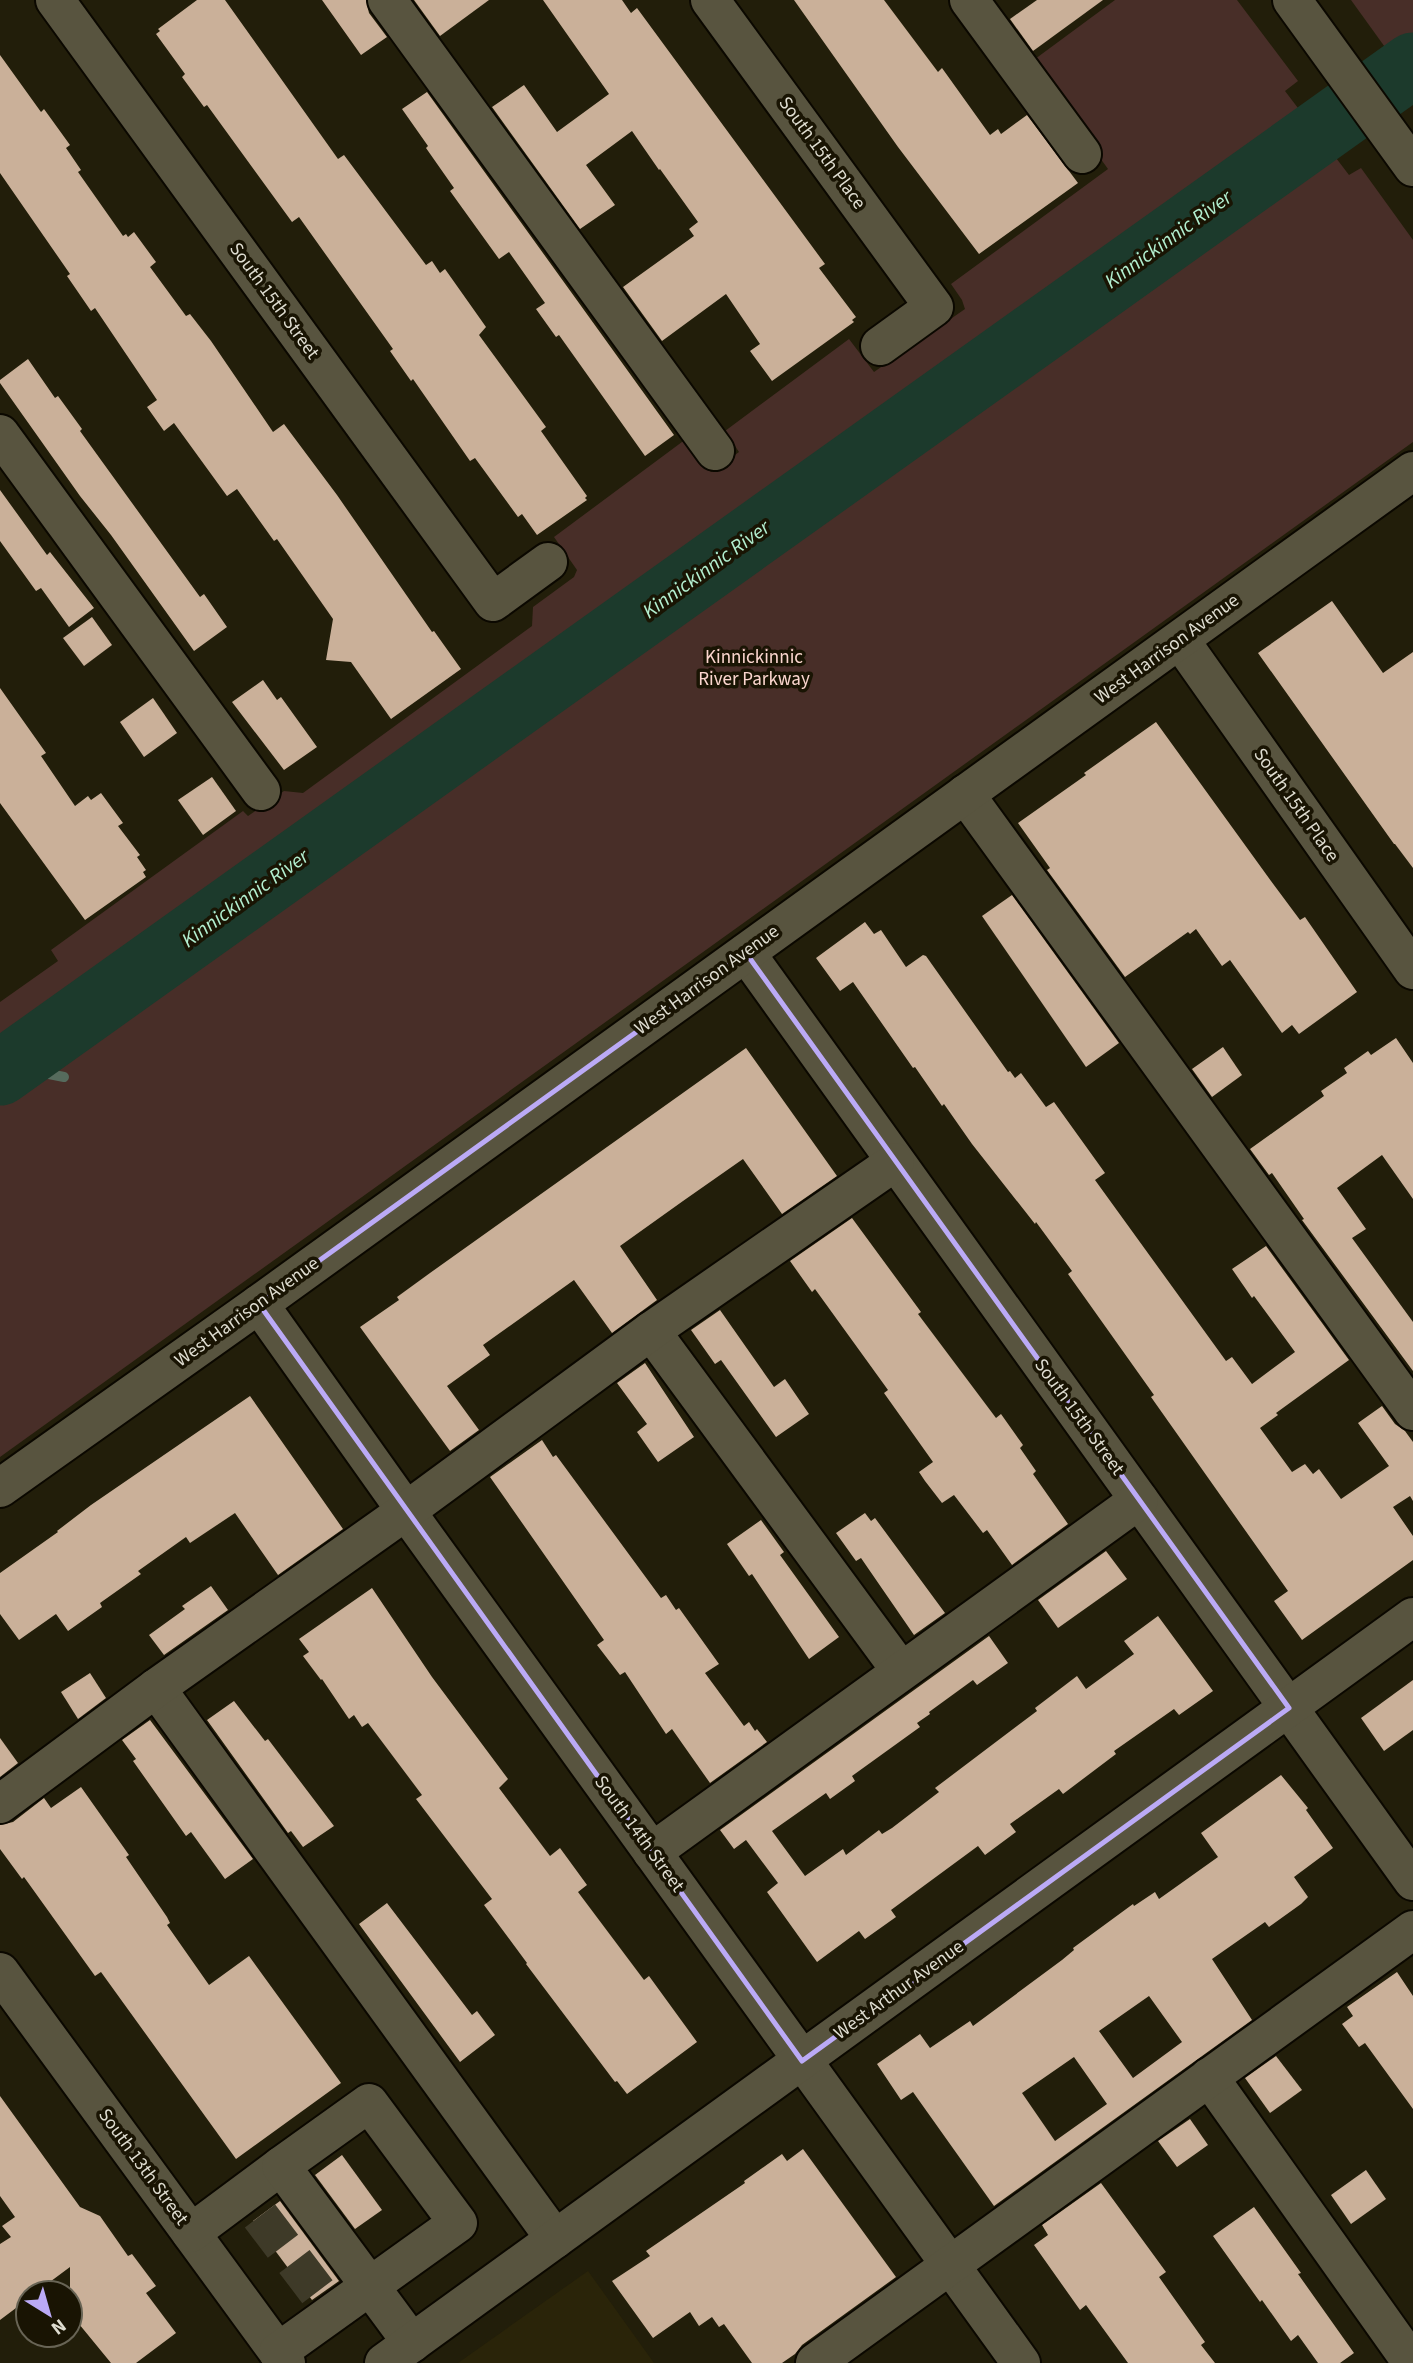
<svg xmlns="http://www.w3.org/2000/svg" width="1413" height="2363" viewBox="0 0 1413 2363" font-family="'Source Sans 3',sans-serif">
	<rect width="100%" height="100%" fill="#221e0a"/>
	<!-- built -->
	<path fill="#2a2409" d="M588 2271 654 2363H458Z"/>
	<!-- green -->
	<g fill="#482e28">
		<path d="M1115 0H1237L1298 81 1285 91 1349 175 1361 168 1413 240V442L0 1457V1002L58 961 51 950 243 811 248 816 284 791 303 793 532 626 533 607 574 577 577 570 554 537 686 439 711 472 739 452 725 431 849 339 874 372 965 309 962 300 951 284 1108 169 1031 62Z"/>
		<path d="M1351 0H1413V86Z"/>
	</g>
	<g fill="none" stroke-linecap="round" stroke-linejoin="round">
		<!-- stream -->
		<path stroke="#566b5d" stroke-width="10" d="M9 1066 64 1077"/>
		<!-- river -->
		<path stroke="#1c3a2c" stroke-width="65" d="M0 1073 1413 65"/>
	</g>
	<!-- building -->
	<g fill="#cab099" fill-rule="evenodd">
		<path d="M197 0H225L338 159 344 155 426 265 432 261 440 273 445 269 486 327 479 335 546 427 541 431 587 496 585 498 587 500 537 535 522 514 518 517 475 458 470 461 413 379 411 381 390 351 393 349 299 217 292 222 207 105 204 107 182 77 185 74 156 34 160 31 158 29Z"/>
		<path d="M322 0H366L369 13 387 37 361 55Z"/>
		<path d="M414 0H489L440 36Z"/>
		<path d="M543 0H622L631 13 637 8 825 264 819 268 856 317 852 320 854 322 772 381 750 351 760 344 726 294 662 341 623 287 694 236 689 229 698 222 660 169 659 170 632 131 586 165 615 205 580 229 492 107 524 85 557 132 609 94Z"/>
		<path d="M794 0H884L938 72 942 68 990 135 998 129 1001 134 1027 115 1078 183 979 254 898 147Z"/>
		<path d="M1037 0H1103L1033 51 1010 19Z"/>
		<path d="M0 55 41 112 44 109 70 145 66 148 81 170 78 172 123 236 126 234 128 237 134 232 156 262 150 267 186 316 190 314 211 341 273 432 284 424 337 495 432 632 434 631 461 669 391 719 351 662 326 660 333 619 277 539 274 541 237 489 227 496 174 423 164 431 147 407 157 400 95 308 91 311 67 276 70 274 0 173Z"/>
		<path d="M427 92 674 435 645 456 559 335 556 337 536 309 545 303 509 252 499 259 450 191 454 188 426 148 428 146 402 109Z"/>
		<path d="M28 359 55 398 58 396 82 429 80 431 200 597 204 594 227 627 194 651 111 535 80 496 0 383V380Z"/>
		<path d="M0 490 47 555 50 552 94 608 69 627 41 588 36 591 0 541Z"/>
		<path d="M1332 601 1383 673 1413 652V868L1395 844H1394L1258 653Z"/>
		<path d="M92 617 112 645 84 666 63 638Z"/>
		<path d="M263 680 277 700 281 697 317 747 284 770 232 702Z"/>
		<path d="M0 688 46 753 41 756 75 806 88 796 91 800 101 793 123 823 118 826 140 855 137 857 146 870 143 872 146 877 85 920 0 803Z"/>
		<path d="M153 698 177 733 144 757 120 722Z"/>
		<path d="M1156 722 1271 881 1300 920 1305 917 1357 992 1299 1034 1292 1025 1282 1033 1230 960 1222 966 1196 929 1190 934 1188 932 1125 977 1047 870 1050 868 1018 823 1086 775 1084 773Z"/>
		<path d="M212 777 236 811 203 835 178 800Z"/>
		<path d="M1012 895 1119 1043 1086 1067 982 916Z"/>
		<path d="M865 922 874 934 881 930 906 967 923 955 926 956 1008 1072 1010 1071 1015 1078 1021 1073 1046 1107 1054 1102 1105 1173 1095 1180 1226 1361 1232 1357 1252 1384 1295 1352 1254 1296 1252 1298 1232 1269 1266 1246 1349 1360 1276 1413 1278 1415 1260 1428 1292 1472 1305 1464 1313 1474 1319 1469 1341 1499 1389 1466 1358 1423 1382 1406 1395 1424 1405 1431 1413 1442V1501L1410 1496 1393 1507 1413 1536V1560L1302 1640 1274 1601 1288 1591 1151 1397 1154 1395 1068 1274 1072 1271 1036 1222 1035 1224 972 1144 944 1104 942 1106 915 1067 913 1068 853 982 840 991 816 958Z"/>
		<path d="M1396 1038 1413 1063V1199L1382 1155 1337 1188 1366 1229 1352 1238 1413 1322V1371L1302 1220 1304 1219 1272 1173 1269 1175 1250 1149 1324 1096 1321 1091 1347 1073 1344 1068 1368 1051 1371 1055Z"/>
		<path d="M1223 1047 1242 1075 1212 1097 1192 1069Z"/>
		<path d="M746 1048 837 1176 782 1214 743 1159 683 1201 620 1246 657 1300 612 1333 574 1280 483 1345 490 1355 447 1386 479 1430 450 1451 360 1327 399 1300 397 1297 430 1273Z"/>
		<path d="M852 1218 921 1312 918 1314 996 1418 1001 1414 1023 1445 1020 1448 1036 1471 1033 1474 1068 1524 1012 1565 987 1530 983 1533 954 1495 942 1503 925 1481 919 1472 933 1462 884 1393 888 1390 815 1289 812 1292 790 1261Z"/>
		<path d="M720 1310 774 1387 785 1379 809 1414 776 1437 721 1360 715 1364 691 1330Z"/>
		<path d="M645 1363 694 1437 658 1462 637 1432 647 1424 617 1383Z"/>
		<path d="M250 1396 343 1529 278 1575 235 1513 190 1543 186 1537 138 1571 141 1574 100 1603 102 1607 68 1631 56 1614 19 1640 0 1614V1573L58 1532 57 1531 91 1505Z"/>
		<path d="M542 1440 553 1457 556 1455 661 1598 666 1595 676 1610 679 1608 719 1664 705 1673 744 1726 749 1722 755 1731 757 1729 767 1742 710 1783 672 1729 666 1734 625 1672 620 1675 597 1645 604 1640 490 1477Z"/>
		<path d="M865 1513 871 1521 875 1518 945 1613 914 1635 861 1558 856 1561 836 1533Z"/>
		<path d="M761 1520 784 1552 780 1555 839 1637 809 1659 752 1574 749 1576 727 1544Z"/>
		<path d="M1106 1551 1127 1579 1058 1628 1038 1600Z"/>
		<path d="M211 1586 228 1610 164 1655 149 1635 185 1609 182 1606Z"/>
		<path d="M372 1588 432 1677 508 1779 499 1788 550 1856 560 1848 587 1885 578 1892 644 1980 649 1976 697 2042 627 2094 617 2081 615 2082 526 1964 527 1963 484 1905 492 1899 416 1799 422 1795 368 1723 362 1727 354 1715 349 1719 322 1679 321 1680 303 1656 309 1652 299 1639Z"/>
		<path d="M1158 1616 1213 1691 1179 1715 1174 1709 1114 1751 1116 1754 1063 1794 1059 1789 1010 1824 1016 1832 985 1855 978 1846 891 1910 896 1917 865 1939 859 1931 817 1962 767 1892 778 1883 746 1840 734 1849 720 1830 989 1636 1008 1663 977 1685 973 1680 929 1712 930 1714 917 1723 920 1727 852 1776 855 1781 830 1799 826 1793 772 1831 805 1876 843 1849 846 1855 879 1830 882 1834 892 1828 939 1792 935 1788 1037 1711 1035 1708 1077 1676 1086 1689 1134 1654 1124 1641Z"/>
		<path d="M90 1673 106 1698 78 1719 61 1692Z"/>
		<path d="M1413 1680V1730L1384 1751 1361 1718Z"/>
		<path d="M234 1701 265 1741 268 1739 334 1826 303 1847 291 1831 288 1833 207 1720Z"/>
		<path d="M150 1720 253 1859 225 1879 191 1832 186 1836 133 1761 136 1759 122 1740Z"/>
		<path d="M0 1738 18 1763 0 1777Z"/>
		<path d="M1281 1775 1308 1808 1306 1810 1333 1848 1294 1877 1308 1897 1301 1904 1269 1927 1265 1922 1212 1959 1252 2020 994 2206 913 2092 901 2100 877 2064 920 2034 930 2048 970 2021 973 2026 1062 1960 1074 1950 1073 1948 1133 1904 1134 1906 1155 1892 1159 1899 1218 1857 1201 1833ZM1149 1996 1182 2042 1133 2078 1099 2031ZM1074 2057 1107 2104 1055 2141 1022 2093Z"/>
		<path d="M81 1787 129 1855 126 1857 167 1917 170 1923 167 1925 209 1985 249 1956 341 2083 236 2159 101 1972 95 1976 24 1877 22 1879 0 1849V1825L13 1822 44 1798 51 1808Z"/>
		<path d="M387 1903 472 2015 477 2011 495 2035 460 2062 359 1924Z"/>
		<path d="M1397 1972 1413 1996V2109L1365 2043 1359 2047 1342 2024 1353 2016 1347 2007Z"/>
		<path d="M1276 2056 1302 2090 1270 2113 1245 2078Z"/>
		<path d="M0 2096 80 2207 100 2216 128 2256 132 2254 156 2286 146 2293 176 2333 136 2363H111L70 2313V2267L35 2293H28V2299L0 2320V2244L11 2237 2 2226 15 2217 0 2196Z"/>
		<path d="M1190 2119 1208 2145 1177 2167 1158 2141Z"/>
		<path d="M803 2149 896 2277 802 2345 795 2354 782 2363H752L724 2324 719 2327 712 2317 699 2326 690 2312 653 2338 612 2281 650 2256 646 2251 745 2183 744 2181 782 2154 787 2161Z"/>
		<path d="M342 2155 382 2210 355 2229 315 2175Z"/>
		<path d="M1366 2170 1386 2199 1351 2224 1331 2195Z"/>
		<path d="M1101 2183 1166 2272 1159 2277 1205 2342 1201 2345 1215 2363H1128L1086 2305 1080 2310 1034 2245 1048 2235 1042 2225Z"/>
		<path d="M280 2201 339 2281 312 2300 253 2221Z"/>
		<path d="M1254 2207 1301 2273 1298 2274 1354 2353 1340 2363H1318L1298 2335 1291 2341 1262 2300 1260 2302 1213 2236Z"/>
	</g>
	<g fill="none" stroke-linecap="round" stroke-linejoin="round">
		<!-- minor-tunnel -->
		<path stroke="#3e3a28" stroke-width="38" stroke-dasharray="38 19" stroke-linecap="butt" d="M260 2216 329 2307"/>
		<defs>
			<g id="minor">
				<path d="M55 0 493 602 548 562"/>
				<path d="M387 0 715 451"/>
				<path d="M710 0 934 307 880 346"/>
				<path d="M969 0 1082 154"/>
				<path d="M1292 0 1413 167"/>
				<path d="M0 434 261 791"/>
				<path d="M1180 640 1413 970"/>
				<path d="M965 794 1413 1411"/>
				<path d="M746 953 1413 1881"/>
				<path d="M259 1304 406 1511 1021 2363"/>
				<path d="M651 1331 901 1671"/>
				<path d="M0 1488 259 1304 1413 471"/>
				<path d="M156 1688 555 2239"/>
				<path d="M0 1804 156 1688 406 1511 651 1331 895 1162"/>
				<path d="M652 1852 1139 1500"/>
				<path d="M0 1972 286 2363"/>
				<path d="M1209 2077 1412 2363"/>
				<path d="M191 2233 281 2166"/>
				<path d="M278 2352 458 2223 369 2103 281 2166 412 2343"/>
				<path d="M384 2363 1413 1617"/>
				<path d="M815 2363 1413 1930"/>
			</g>
		</defs>
		<!-- minor casing -->
		<use href="#minor" stroke="#0b0800" stroke-width="42"/>
		<!-- minor -->
		<use href="#minor" stroke="#58543f" stroke-width="38"/>
	</g>
	<!-- marked area -->
	<path fill="none" stroke="#bbaaf6" stroke-width="5" stroke-linejoin="round" d="M746 953 1289 1708 802 2061 259 1304Z"/>
	<g text-anchor="middle" dominant-baseline="central" stroke-width="7" stroke-linejoin="round" paint-order="stroke">
		<!-- street labels -->
		<g font-size="19" fill="#dedcd0" stroke="#191403">
			<text transform="translate(822 153) rotate(54)">South 15th Place</text>
			<text transform="translate(274 301) rotate(54)">South 15th Street</text>
			<text transform="translate(1167 649) rotate(-36)">West Harrison Avenue</text>
			<text transform="translate(1296 805) rotate(55)">South 15th Place</text>
			<text transform="translate(707 980) rotate(-36)">West Harrison Avenue</text>
			<text transform="translate(247 1312) rotate(-36)">West Harrison Avenue</text>
			<text transform="translate(1079 1417) rotate(54)">South 15th Street</text>
			<text transform="translate(639 1834) rotate(54)">South 14th Street</text>
			<text transform="translate(899 1990) rotate(-36)">West Arthur Avenue</text>
			<text transform="translate(143 2167) rotate(54)">South 13th Street</text>
		</g>
		<!-- park labels -->
		<g font-size="19" fill="#fbd6ce" stroke="#191403">
			<text x="754" y="657">Kinnickinnic<tspan x="754" dy="22">River Parkway</tspan></text>
		</g>
		<!-- water labels -->
		<g font-size="21" font-style="italic" fill="#b3efd0" stroke="#191403">
			<text transform="translate(1168 239) rotate(-36)">Kinnickinnic River</text>
			<text transform="translate(706 569) rotate(-36)">Kinnickinnic River</text>
			<text transform="translate(245 898) rotate(-36)">Kinnickinnic River</text>
		</g>
	</g>
	<!-- north arrow -->
	<g transform="translate(49 2314) rotate(143)"><circle r="33" fill="#191403" stroke="#686455" stroke-width="2"/>
	<path d="M0-5L12 26L0 18L-12 26Z" fill="#bbaaf6"/>
	<text y="-10" font-size="19" font-weight="bold" text-anchor="middle" fill="#dedcd0">N</text>
	</g>
</svg>
